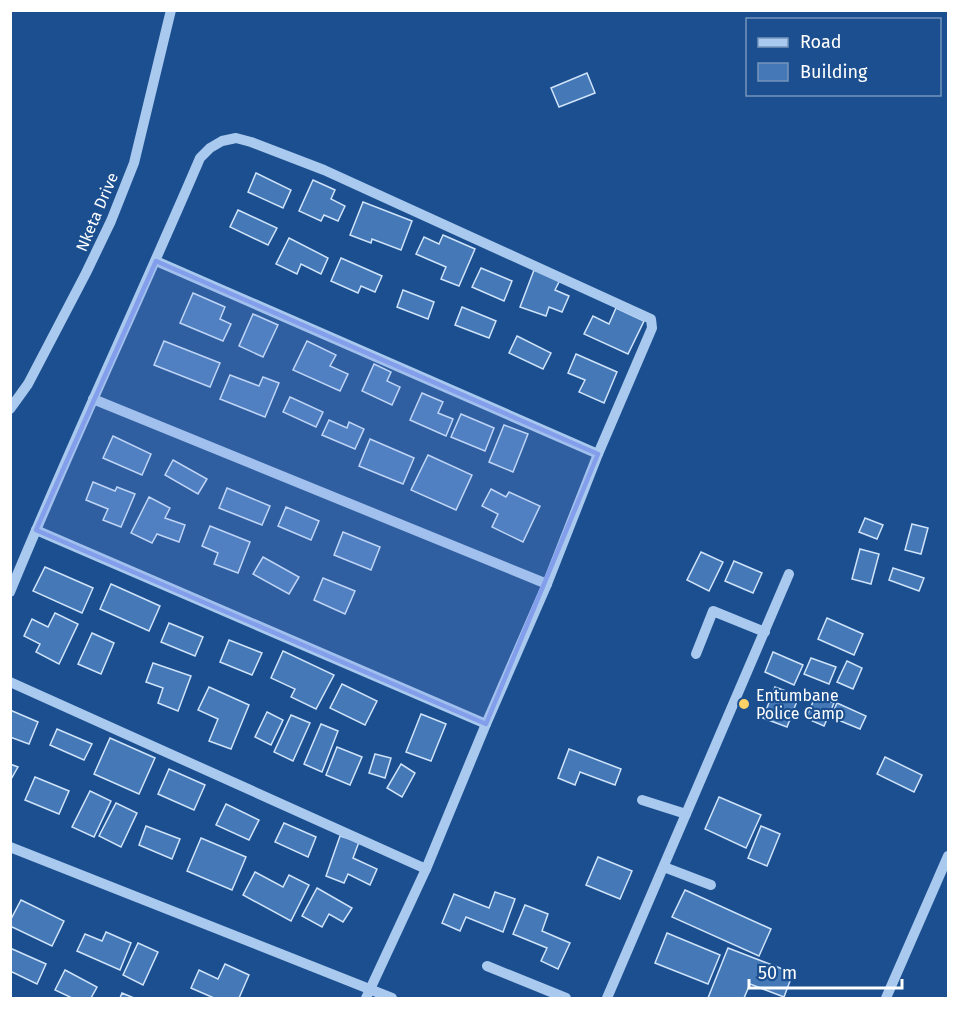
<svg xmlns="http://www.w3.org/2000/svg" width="959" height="1009" viewBox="0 0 959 1009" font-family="'Fira Sans',sans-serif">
	<rect width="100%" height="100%" fill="#1b4f8f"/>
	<!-- building -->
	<g fill="#4478b7" stroke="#cfe3fa" stroke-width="1.5">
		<path d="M587 73 595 93 559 107 551 88Z"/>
		<path d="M256 173 291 190 283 208 248 192Z"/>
		<path d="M313 180 335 190 331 199 345 206 338 221 324 215 321 221 299 211Z"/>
		<path d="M363 202 412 221 401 250 372 239 371 243 350 235Z"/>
		<path d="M238 210 277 228 268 245 230 227Z"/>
		<path d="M443 235 475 249 459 286 441 279 446 267 416 254 424 237 439 244Z"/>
		<path d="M289 238 328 258 321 274 301 264 297 274 276 264Z"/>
		<path d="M341 258 382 276 375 292 361 286 358 293 331 281Z"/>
		<path d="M481 268 512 281 504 301 472 287Z"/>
		<path d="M534 270 560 280 555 290 569 296 562 312 549 307 546 316 520 307Z"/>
		<path d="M403 290 434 302 428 319 397 307Z"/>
		<path d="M193 293 225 307 220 319 231 324 223 341 180 323Z"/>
		<path d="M462 307 496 321 489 338 455 325Z"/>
		<path d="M616 308 644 321 628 354 584 334 593 316 609 324Z"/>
		<path d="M253 314 278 325 263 357 239 346Z"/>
		<path d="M517 336 551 353 543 369 509 353Z"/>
		<path d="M164 341 220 363 210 387 154 365Z"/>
		<path d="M307 341 336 355 330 366 348 374 340 391 293 370Z"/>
		<path d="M576 354 617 372 604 403 579 392 585 380 568 373Z"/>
		<path d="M374 364 391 372 387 381 400 387 392 405 362 391Z"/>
		<path d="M230 375 259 386 263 377 279 383 265 417 220 399Z"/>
		<path d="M422 393 443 402 438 413 453 419 446 436 410 420Z"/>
		<path d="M290 397 323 412 316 427 283 412Z"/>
		<path d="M461 414 494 428 485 451 451 437Z"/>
		<path d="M329 420 347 428 349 422 364 429 355 449 322 435Z"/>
		<path d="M504 425 528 434 513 472 489 462Z"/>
		<path d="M113 436 151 454 142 475 103 458Z"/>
		<path d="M370 439 414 458 403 484 359 466Z"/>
		<path d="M428 455 472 475 456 510 411 490Z"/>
		<path d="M173 460 207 479 198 494 165 475Z"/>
		<path d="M93 482 115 491 117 487 135 494 121 527 103 520 108 509 86 500Z"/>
		<path d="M227 488 270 506 262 525 219 508Z"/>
		<path d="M491 489 506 497 509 492 540 506 523 542 492 527 498 514 482 506Z"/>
		<path d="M149 497 170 508 165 518 185 525 179 542 157 534 152 543 131 533Z"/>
		<path d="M286 507 319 521 311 540 278 526Z"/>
		<path d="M865 518 883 525 877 539 859 532Z"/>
		<path d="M912 524 928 528 921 554 905 550Z"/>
		<path d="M210 526 250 542 238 573 214 564 218 553 202 546Z"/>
		<path d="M343 532 380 547 371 570 334 555Z"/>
		<path d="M860 549 879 554 871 584 852 579Z"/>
		<path d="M701 552 723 562 709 591 687 580Z"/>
		<path d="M263 557 299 577 289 594 253 574Z"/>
		<path d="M734 561 762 573 753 593 725 581Z"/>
		<path d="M45 567 93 588 82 613 33 591Z"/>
		<path d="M893 568 924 578 919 591 889 580Z"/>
		<path d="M323 578 355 591 345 614 314 600Z"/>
		<path d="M111 584 160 606 149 631 100 609Z"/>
		<path d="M55 613 78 624 59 664 36 652 40 644 24 636 32 619 48 627Z"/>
		<path d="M827 618 863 634 854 655 818 639Z"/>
		<path d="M169 623 203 637 195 656 161 642Z"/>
		<path d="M92 633 114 643 101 674 78 664Z"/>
		<path d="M229 640 262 653 252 675 220 662Z"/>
		<path d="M283 651 334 675 316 709 291 697 295 689 271 678Z"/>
		<path d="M773 652 803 665 794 685 765 672Z"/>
		<path d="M811 658 836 667 829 684 804 674Z"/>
		<path d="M847 661 862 668 853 689 837 682Z"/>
		<path d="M153 663 191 676 178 711 158 703 163 688 146 682Z"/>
		<path d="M342 684 377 701 365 725 330 708Z"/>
		<path d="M209 687 249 705 231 749 209 741 218 719 198 710Z"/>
		<path d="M775 687 799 696 787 727 763 718Z"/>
		<path d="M816 695 834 703 824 726 806 718Z"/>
		<path d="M837 703 866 716 860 729 831 717Z"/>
		<path d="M10 710 38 722 29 744 10 737Z"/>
		<path d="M267 712 283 720 271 745 255 737Z"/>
		<path d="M421 714 446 724 431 761 406 752Z"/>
		<path d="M291 715 310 723 293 761 274 752Z"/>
		<path d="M321 724 338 731 322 772 304 764Z"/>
		<path d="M57 729 92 744 84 760 50 745Z"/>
		<path d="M110 738 155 758 139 794 94 774Z"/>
		<path d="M337 747 362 757 350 785 326 775Z"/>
		<path d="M569 749 621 769 615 785 580 772 575 785 558 778Z"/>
		<path d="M375 754 391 758 385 778 369 773Z"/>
		<path d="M885 757 922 775 914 792 877 774Z"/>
		<path d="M10 764 18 767 10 781Z"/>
		<path d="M401 764 415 773 402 797 387 788Z"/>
		<path d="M169 769 205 785 194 810 158 794Z"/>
		<path d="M35 777 69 791 59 814 25 800Z"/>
		<path d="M90 791 111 801 94 837 72 827Z"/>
		<path d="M719 797 761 815 746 848 705 829Z"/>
		<path d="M116 803 137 813 121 847 99 836Z"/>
		<path d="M226 804 259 820 249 840 216 825Z"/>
		<path d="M284 823 316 837 308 857 275 842Z"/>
		<path d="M146 826 180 839 172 859 139 845Z"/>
		<path d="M761 826 780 834 767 866 748 858Z"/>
		<path d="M340 836 359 842 353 858 377 869 370 885 348 874 344 883 326 876Z"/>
		<path d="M201 838 246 857 232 890 187 871Z"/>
		<path d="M598 857 632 871 620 899 586 885Z"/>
		<path d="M255 872 283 887 289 875 309 885 291 921 243 895Z"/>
		<path d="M317 888 352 908 343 922 329 914 322 927 302 916Z"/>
		<path d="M685 890 771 929 759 956 672 917Z"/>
		<path d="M495 892 515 899 503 932 466 917 460 931 442 923 454 894 489 908Z"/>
		<path d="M21 900 64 921 52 946 10 926V921Z"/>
		<path d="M525 905 548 914 542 931 570 943 558 969 541 961 547 948 513 934Z"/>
		<path d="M106 932 131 943 120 970 77 951 85 934 102 941Z"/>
		<path d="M667 933 720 955 708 984 655 963Z"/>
		<path d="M138 943 158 952 143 985 123 975Z"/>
		<path d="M10 948 46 964 37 984 10 971Z"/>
		<path d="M728 948 793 973 784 997 750 984 744 998H708Z"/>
		<path d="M225 964 249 975 239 998H214L191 988 199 970 218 979Z"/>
		<path d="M65 970 97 987 91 998H72L55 990Z"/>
		<path d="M122 993 134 998H120Z"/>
	</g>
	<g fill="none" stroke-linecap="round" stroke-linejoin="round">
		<!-- minor -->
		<g stroke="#a9c9ee" stroke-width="10">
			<path d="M156 261 598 454"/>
			<path d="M93 399 547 584"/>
			<path d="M10 409 28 384 86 273 111 221 134 163 171 10"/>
			<path d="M36 530 486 724"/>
			<path d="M10 592C70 446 138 303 200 158L210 148 222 141 236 138 251 142 324 170 651 319 652 328 598 454 547 584 486 724 426 869 366 998"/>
			<path d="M696 654 713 611 765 632"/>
			<path d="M10 682 426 869"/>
			<path d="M642 800 686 814"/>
			<path d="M10 847 392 998"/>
			<path d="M664 867 711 885"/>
			<path d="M487 966 566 998"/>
			<path d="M607 998 789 574"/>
			<path d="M886 998 948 856"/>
		</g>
	</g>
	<!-- marked area -->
	<path fill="#839eea" fill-opacity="0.2" stroke="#839eea" stroke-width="4.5" stroke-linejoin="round" d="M156 261 598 454 486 724 36 530Z"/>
	<!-- markers -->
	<circle fill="#ffd166" stroke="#1b4f8f" stroke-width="2" cx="744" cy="704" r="6"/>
	<g text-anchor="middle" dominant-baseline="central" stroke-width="4.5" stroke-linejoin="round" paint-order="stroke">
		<!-- street labels -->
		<g font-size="16" fill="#fff" stroke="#1b4f8f">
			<text transform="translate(97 212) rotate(-67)">Nketa Drive</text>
		</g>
		<!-- poi labels -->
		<g font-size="16" fill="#fff" stroke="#1b4f8f" text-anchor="start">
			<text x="756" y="695">Entumbane<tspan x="756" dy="18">Police Camp</tspan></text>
		</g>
	</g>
	<!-- border -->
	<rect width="959" height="1009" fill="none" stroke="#ffffff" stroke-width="24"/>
	<!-- legend -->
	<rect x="746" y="18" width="195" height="78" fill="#1b4f8f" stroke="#7695bc" stroke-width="1.5"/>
	<rect x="758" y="38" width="30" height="9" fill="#a9c9ee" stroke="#7695bc" stroke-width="1.5"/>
	<text x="800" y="48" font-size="18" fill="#ffffff">Road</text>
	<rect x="758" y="63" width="30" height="18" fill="#4478b7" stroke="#7695bc" stroke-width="1.5"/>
	<text x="800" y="78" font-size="18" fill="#ffffff">Building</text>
	<!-- scale -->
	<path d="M749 979v9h153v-9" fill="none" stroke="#ffffff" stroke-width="3"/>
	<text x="758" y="979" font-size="18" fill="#ffffff" stroke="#1b4f8f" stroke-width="4.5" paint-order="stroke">50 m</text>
</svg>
